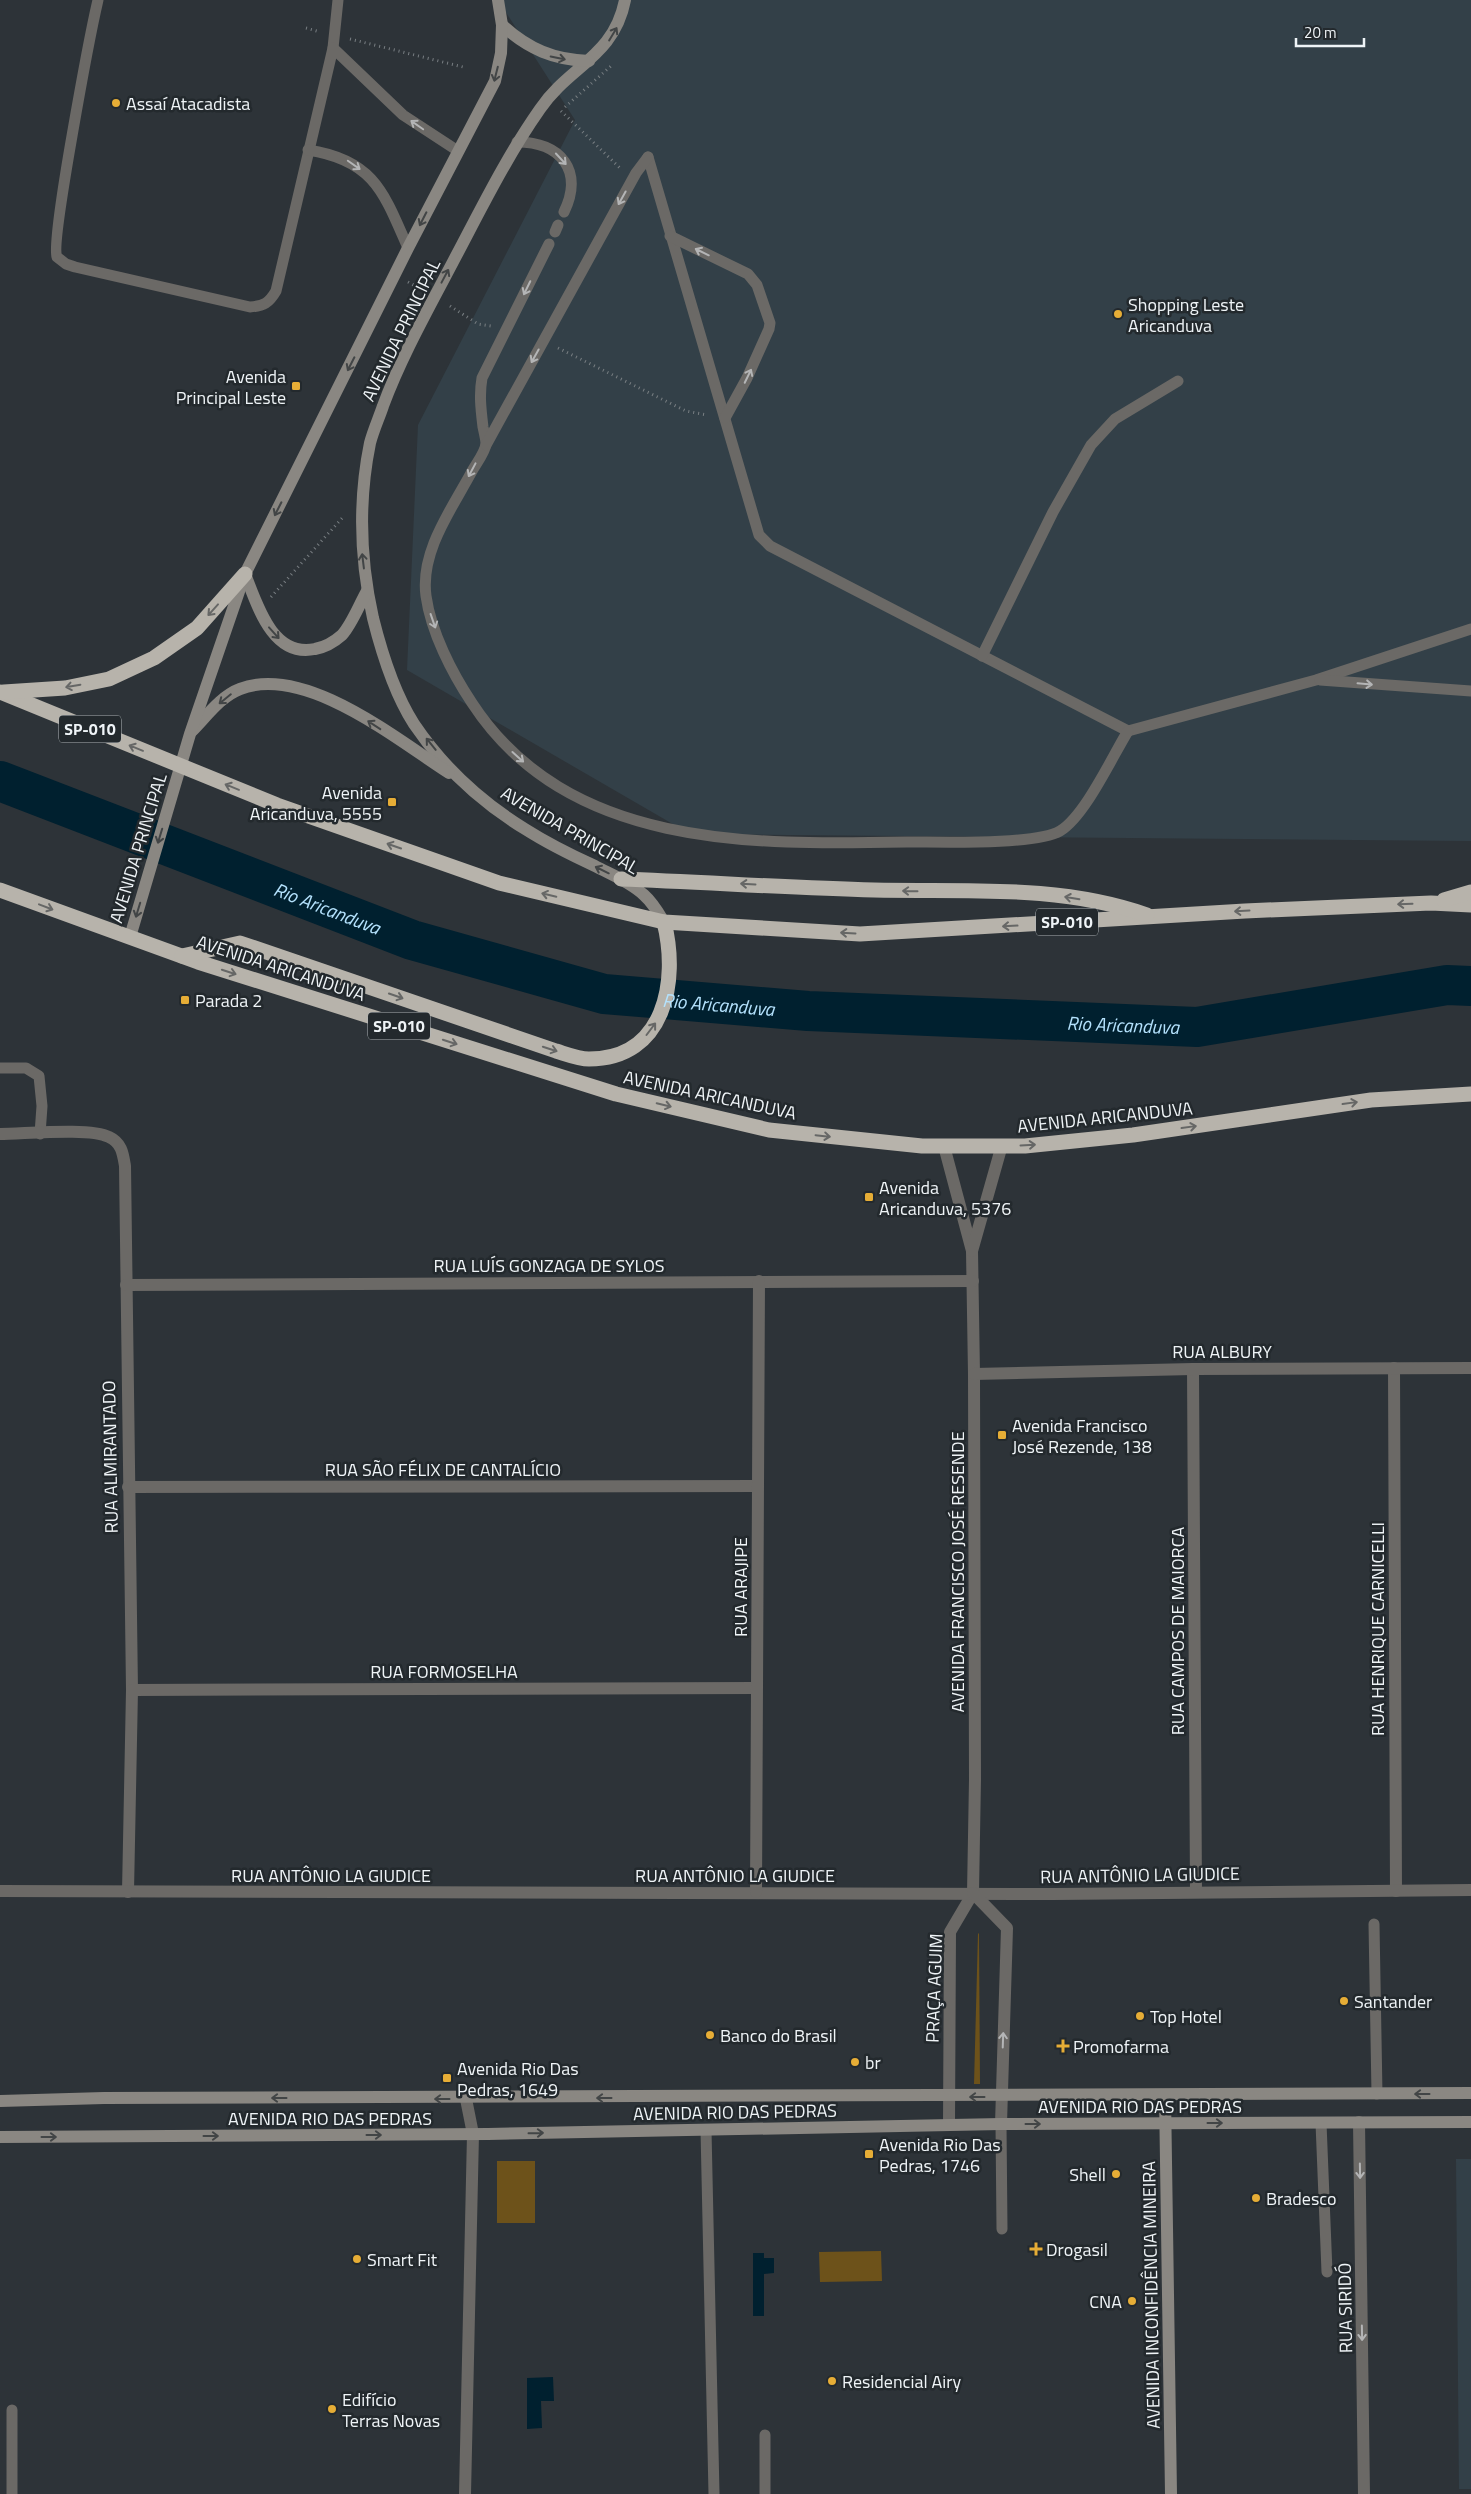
<svg xmlns="http://www.w3.org/2000/svg" width="1471" height="2494" viewBox="0 0 1471 2494" font-family="'Titillium Web',sans-serif">
	<rect width="100%" height="100%" fill="#2d3338"/>
	<!-- built -->
	<g fill="#334048">
		<path d="M498 0H1471V841L690 834 407 670 418 425 575 120Z"/>
		<path d="M1456 2159H1471V2489H1459Z"/>
	</g>
	<!-- green -->
	<g fill="#6d521a">
		<path d="M978 1933 979 1934 980 2084H974Z"/>
		<rect x="497" y="2161" width="38" height="62"/>
		<path d="M881 2251 882 2281 820 2282 819 2252Z"/>
	</g>
	<!-- water -->
	<g fill="#00202f">
		<path d="M753 2253H764V2258H774V2273L764 2274V2316H753Z"/>
		<path d="M553 2377 554 2401H541L542 2428 527 2429V2378Z"/>
	</g>
	<g fill="none" stroke-linecap="round" stroke-linejoin="round">
		<!-- river -->
		<path stroke="#00202f" stroke-width="40" id="s1" d="M0 781 412 940 604 994 808 1011 1197 1027 1447 985 1471 986"/>
		<!-- path -->
		<g stroke="#797f83" stroke-width="3" stroke-dasharray="1 4" stroke-linecap="butt">
			<path d="M306 28 320 32"/>
			<path d="M350 39 463 67"/>
			<path d="M565 107 611 66"/>
			<path d="M561 111 621 169"/>
			<path d="M408 282 421 289"/>
			<path d="M450 306 478 324 491 326"/>
			<path d="M558 348 686 411 707 415"/>
			<path d="M271 597 344 516"/>
		</g>
		<!-- lane -->
		<g stroke="#6b6966" stroke-width="11">
			<path d="M98 0C91 30 50 243 57 257L66 264 75 267 250 307C264 306 269 303 276 291L333 48 338 0"/>
			<path d="M333 48 403 115 458 151"/>
			<path d="M517 142C561 142 584 171 564 212"/>
			<path d="M308 150C374 160 384 193 408 248"/>
			<path d="M648 157 759 535 770 546 1128 731 1316 680 1471 629"/>
			<path d="M555 232 558 225"/>
			<path d="M670 236 748 274 757 285 770 323 769 329 747 378 725 418"/>
			<path d="M549 244 482 378C479 395 481 410 483 427 484 432 486 439 486 444 485 453 475 465 471 473 451 510 420 552 426 596 431 632 452 673 472 703 568 850 755 845 911 842 943 842 1036 845 1060 831 1085 816 1112 757 1128 731"/>
			<path d="M486 445 636 173 648 157"/>
			<path d="M982 656 1053 512 1091 445 1115 419 1178 381"/>
			<path d="M1320 680 1471 691"/>
			<path d="M0 1068H26L39 1076 42 1106 40 1134"/>
			<path d="M1374 1924 1377 2094"/>
			<path d="M1321 2123 1327 2272"/>
			<path d="M1001 2124 1002 2229"/>
			<path d="M706 2130 714 2494"/>
			<path d="M765 2435V2494"/>
			<path d="M12 2494V2410"/>
		</g>
		<!-- street -->
		<g stroke="#6b6966" stroke-width="12">
			<path d="M0 1134C24 1134 90 1127 109 1137 122 1143 123 1154 125 1166L132 1690 128 1892"/>
			<path d="M944 1146 972 1251 974 1374 975 1779 973 1893 950 1932 949 2124"/>
			<path d="M972 1251 1002 1145"/>
			<path d="M126 1285 973 1281"/>
			<path d="M1394 1368 1396 1891"/>
			<path d="M1193 1369 1196 1892"/>
			<path d="M974 1374 1193 1369 1471 1368"/>
			<path d="M128 1487 758 1486"/>
			<path d="M132 1690 756 1688"/>
			<path d="M0 1891 1055 1894 1471 1890"/>
			<path d="M756 1892 759 1281"/>
			<path d="M973 1893 1007 1928 1001 2124"/>
			<path d="M1359 2122 1364 2494"/>
			<path d="M465 2494 473 2134 466 2099"/>
		</g>
		<!-- secondary -->
		<g stroke="#8a8782" stroke-width="12">
			<path d="M625 0C614 57 569 66 540 109 507 156 482 207 455 258 430 306 402 355 383 406 379 418 373 431 370 443 358 502 360 560 373 618 382 654 394 693 414 724 443 767 481 802 525 829 547 843 571 855 595 866 612 875 630 882 644 895 653 903 658 912 664 922"/>
			<path d="M502 25C528 49 554 60 589 61"/>
			<path d="M245 574C257 604 272 658 315 649 326 647 333 643 342 635 352 624 359 605 367 591"/>
			<path d="M192 731C206 717 221 696 240 689 305 664 396 739 449 773"/>
			<path d="M130 937 190 734 245 574 408 248 495 81 501 53 502 25 498 0"/>
			<path d="M1165 2095 1171 2494"/>
			<path d="M0 2101 104 2098 1471 2093"/>
			<path d="M0 2137 488 2134 1001 2124 1471 2122"/>
		</g>
		<!-- highway -->
		<g stroke="#b7b3ab" stroke-width="15">
			<path d="M0 692 277 805 499 883 664 922 860 934 1245 911 1431 903 1471 905"/>
			<path d="M4 692 65 688 109 679 154 658 197 628 245 574"/>
			<path d="M621 879C705 882 790 888 874 890 965 892 1060 884 1147 915"/>
			<path d="M0 890 198 962 616 1094 769 1130 922 1146H1025L1133 1135 1371 1100 1471 1094"/>
			<path d="M1444 900 1471 892"/>
			<path d="M182 956 240 943 556 1051C566 1054 579 1059 589 1059 665 1059 679 981 664 922"/>
		</g>
	</g>
	<!-- one-way arrows -->
	<defs><path id="oneway-shaft" d="M-6 0H5M1.5-3L5.5 0L1.5 3" fill="none" stroke-width="1.6" stroke-linecap="round" stroke-linejoin="round" transform="scale(1.25)"/></defs>
	<g stroke="#424546">
		<use href="#oneway-shaft" transform="translate(613 34) rotate(-59)"/>
		<use href="#oneway-shaft" transform="translate(558 58) rotate(12)"/>
		<use href="#oneway-shaft" transform="translate(496 74) rotate(104)"/>
		<use href="#oneway-shaft" transform="translate(423 219) rotate(117)"/>
		<use href="#oneway-shaft" transform="translate(445 276) rotate(-62)"/>
		<use href="#oneway-shaft" transform="translate(351 364) rotate(117)"/>
		<use href="#oneway-shaft" transform="translate(278 509) rotate(117)"/>
		<use href="#oneway-shaft" transform="translate(363 561) rotate(-97)"/>
		<use href="#oneway-shaft" transform="translate(274 633) rotate(48)"/>
		<use href="#oneway-shaft" transform="translate(225 699) rotate(141)"/>
		<use href="#oneway-shaft" transform="translate(374 725) rotate(-147)"/>
		<use href="#oneway-shaft" transform="translate(431 744) rotate(-129)"/>
		<use href="#oneway-shaft" transform="translate(160 836) rotate(107)"/>
		<use href="#oneway-shaft" transform="translate(602 870) rotate(-154)"/>
		<use href="#oneway-shaft" transform="translate(138 910) rotate(107)"/>
		<use href="#oneway-shaft" transform="translate(1422 2094) rotate(180)"/>
		<use href="#oneway-shaft" transform="translate(977 2097) rotate(-180)"/>
		<use href="#oneway-shaft" transform="translate(279 2098) rotate(-180)"/>
		<use href="#oneway-shaft" transform="translate(604 2098) rotate(180)"/>
		<use href="#oneway-shaft" transform="translate(442 2099) rotate(-180)"/>
		<use href="#oneway-shaft" transform="translate(1215 2123)"/>
		<use href="#oneway-shaft" transform="translate(1033 2124)"/>
		<use href="#oneway-shaft" transform="translate(536 2133) rotate(-1)"/>
		<use href="#oneway-shaft" transform="translate(374 2135)"/>
		<use href="#oneway-shaft" transform="translate(211 2136)"/>
		<use href="#oneway-shaft" transform="translate(49 2137)"/>
	</g>
	<g stroke="#b4b5b6">
		<use href="#oneway-shaft" transform="translate(417 125) rotate(-145)"/>
		<use href="#oneway-shaft" transform="translate(561 159) rotate(47)"/>
		<use href="#oneway-shaft" transform="translate(354 165) rotate(35)"/>
		<use href="#oneway-shaft" transform="translate(622 198) rotate(119)"/>
		<use href="#oneway-shaft" transform="translate(702 252) rotate(-154)"/>
		<use href="#oneway-shaft" transform="translate(527 288) rotate(116)"/>
		<use href="#oneway-shaft" transform="translate(535 356) rotate(119)"/>
		<use href="#oneway-shaft" transform="translate(748 376) rotate(-64)"/>
		<use href="#oneway-shaft" transform="translate(472 470) rotate(118)"/>
		<use href="#oneway-shaft" transform="translate(433 621) rotate(71)"/>
		<use href="#oneway-shaft" transform="translate(1365 684) rotate(5)"/>
		<use href="#oneway-shaft" transform="translate(518 757) rotate(42)"/>
		<use href="#oneway-shaft" transform="translate(1003 2040) rotate(-88)"/>
		<use href="#oneway-shaft" transform="translate(1360 2171) rotate(89)"/>
		<use href="#oneway-shaft" transform="translate(1362 2333) rotate(89)"/>
	</g>
	<g stroke="#666766">
		<use href="#oneway-shaft" transform="translate(213 610) rotate(132)"/>
		<use href="#oneway-shaft" transform="translate(73 686) rotate(170)"/>
		<use href="#oneway-shaft" transform="translate(136 748) rotate(-158)"/>
		<use href="#oneway-shaft" transform="translate(232 787) rotate(-158)"/>
		<use href="#oneway-shaft" transform="translate(394 846) rotate(-161)"/>
		<use href="#oneway-shaft" transform="translate(748 884) rotate(-177)"/>
		<use href="#oneway-shaft" transform="translate(910 891) rotate(-179)"/>
		<use href="#oneway-shaft" transform="translate(549 895) rotate(-167)"/>
		<use href="#oneway-shaft" transform="translate(1072 898) rotate(-171)"/>
		<use href="#oneway-shaft" transform="translate(1405 904) rotate(178)"/>
		<use href="#oneway-shaft" transform="translate(46 907) rotate(21)"/>
		<use href="#oneway-shaft" transform="translate(1242 911) rotate(177)"/>
		<use href="#oneway-shaft" transform="translate(1010 926) rotate(177)"/>
		<use href="#oneway-shaft" transform="translate(848 933) rotate(-177)"/>
		<use href="#oneway-shaft" transform="translate(229 972) rotate(18)"/>
		<use href="#oneway-shaft" transform="translate(396 996) rotate(19)"/>
		<use href="#oneway-shaft" transform="translate(651 1029) rotate(-53)"/>
		<use href="#oneway-shaft" transform="translate(450 1042) rotate(18)"/>
		<use href="#oneway-shaft" transform="translate(550 1049) rotate(18)"/>
		<use href="#oneway-shaft" transform="translate(1350 1103) rotate(-8)"/>
		<use href="#oneway-shaft" transform="translate(664 1105) rotate(13)"/>
		<use href="#oneway-shaft" transform="translate(1189 1127) rotate(-8)"/>
		<use href="#oneway-shaft" transform="translate(823 1136) rotate(6)"/>
		<use href="#oneway-shaft" transform="translate(1028 1145) rotate(-3)"/>
	</g>
	<!-- markers -->
	<g fill="#e6ad36" stroke="#23292d" stroke-width="2">
		<circle cx="116" cy="103" r="5"/>
		<circle cx="1118" cy="314" r="5"/>
		<rect x="291" y="381" width="10" height="10" rx="2.5"/>
		<rect x="387" y="797" width="10" height="10" rx="2.5"/>
		<rect x="180" y="995" width="10" height="10" rx="2.5"/>
		<rect x="864" y="1192" width="10" height="10" rx="2.5"/>
		<rect x="997" y="1430" width="10" height="10" rx="2.5"/>
		<circle cx="1344" cy="2001" r="5"/>
		<circle cx="1140" cy="2016" r="5"/>
		<circle cx="710" cy="2035" r="5"/>
		<path d="M1060.5 2038.5h5v5h5v5h-5v5h-5v-5h-5v-5h5z"/>
		<circle cx="855" cy="2062" r="5"/>
		<rect x="442" y="2073" width="10" height="10" rx="2.5"/>
		<rect x="864" y="2149" width="10" height="10" rx="2.5"/>
		<circle cx="1116" cy="2174" r="5"/>
		<circle cx="1256" cy="2198" r="5"/>
		<path d="M1033.5 2241.5h5v5h5v5h-5v5h-5v-5h-5v-5h5z"/>
		<circle cx="357" cy="2259" r="5"/>
		<circle cx="1132" cy="2301" r="5"/>
		<circle cx="832" cy="2381" r="5"/>
		<circle cx="332" cy="2409" r="5"/>
	</g>
	<g text-anchor="middle" dominant-baseline="central" stroke-width="5" stroke-linejoin="round" paint-order="stroke">
		<!-- shield labels -->
		<g fill="#23292d" stroke="#b2b7ba" stroke-width="1">
			<rect x="59" y="715.5" width="62" height="27" rx="4"/>
			<rect x="1036" y="908.5" width="62" height="27" rx="4"/>
			<rect x="368" y="1012.5" width="62" height="27" rx="4"/>
		</g>
		<g font-size="16" font-weight="bold" fill="#eff4f7">
			<text x="90" y="729">SP-010</text>
			<text x="1067" y="922">SP-010</text>
			<text x="399" y="1026">SP-010</text>
		</g>
		<!-- poi labels -->
		<g font-size="18" fill="#eff4f7" stroke="#23292d" text-anchor="start">
			<text x="126" y="103">Assaí Atacadista</text>
			<text x="1128" y="304">Shopping Leste<tspan x="1128" dy="21">Aricanduva</tspan></text>
			<text x="286" y="376" text-anchor="end">Avenida<tspan x="286" dy="21">Principal Leste</tspan></text>
			<text x="382" y="792" text-anchor="end">Avenida<tspan x="382" dy="21">Aricanduva, 5555</tspan></text>
			<text x="195" y="1000">Parada 2</text>
			<text x="879" y="1187">Avenida<tspan x="879" dy="21">Aricanduva, 5376</tspan></text>
			<text x="1012" y="1425">Avenida Francisco<tspan x="1012" dy="21">José Rezende, 138</tspan></text>
			<text x="1354" y="2001">Santander</text>
			<text x="1150" y="2016">Top Hotel</text>
			<text x="720" y="2035">Banco do Brasil</text>
			<text x="1073" y="2046">Promofarma</text>
			<text x="865" y="2062">br</text>
			<text x="457" y="2068">Avenida Rio Das<tspan x="457" dy="21">Pedras, 1649</tspan></text>
			<text x="879" y="2144">Avenida Rio Das<tspan x="879" dy="21">Pedras, 1746</tspan></text>
			<text x="1106" y="2174" text-anchor="end">Shell</text>
			<text x="1266" y="2198">Bradesco</text>
			<text x="1046" y="2249">Drogasil</text>
			<text x="367" y="2259">Smart Fit</text>
			<text x="1122" y="2301" text-anchor="end">CNA</text>
			<text x="842" y="2381">Residencial Airy</text>
			<text x="342" y="2399">Edifício<tspan x="342" dy="21">Terras Novas</tspan></text>
		</g>
		<!-- street labels -->
		<g font-size="18" fill="#eff4f7" stroke="#23292d">
			<text transform="translate(401 330) rotate(-64)">AVENIDA PRINCIPAL</text>
			<text transform="translate(570 830) rotate(30)">AVENIDA PRINCIPAL</text>
			<text transform="translate(138 848) rotate(-73)">AVENIDA PRINCIPAL</text>
			<text transform="translate(281 968) rotate(18)">AVENIDA ARICANDUVA</text>
			<text transform="translate(710 1095) rotate(12)">AVENIDA ARICANDUVA</text>
			<text transform="translate(1105 1117) rotate(-6)">AVENIDA ARICANDUVA</text>
			<text x="549" y="1265">RUA LUÍS GONZAGA DE SYLOS</text>
			<text x="1222" y="1351">RUA ALBURY</text>
			<text transform="translate(110 1457) rotate(-91)">RUA ALMIRANTADO</text>
			<text x="443" y="1469">RUA SÃO FÉLIX DE CANTALÍCIO</text>
			<text transform="translate(957 1572) rotate(-90)">AVENIDA FRANCISCO JOSÉ RESENDE</text>
			<text transform="translate(740 1587) rotate(-90)">RUA ARAJIPE</text>
			<text transform="translate(1377 1629) rotate(-90)">RUA HENRIQUE CARNICELLI</text>
			<text transform="translate(1177 1631) rotate(-90)">RUA CAMPOS DE MAIORCA</text>
			<text x="444" y="1671">RUA FORMOSELHA</text>
			<text x="331" y="1875">RUA ANTÔNIO LA GIUDICE</text>
			<text x="735" y="1875">RUA ANTÔNIO LA GIUDICE</text>
			<text transform="translate(1140 1875) rotate(-1)">RUA ANTÔNIO LA GIUDICE</text>
			<text transform="translate(934 1988) rotate(-88)">PRAÇA AGUIM</text>
			<text x="1140" y="2106">AVENIDA RIO DAS PEDRAS</text>
			<text transform="translate(735 2112) rotate(-1)">AVENIDA RIO DAS PEDRAS</text>
			<text x="330" y="2118">AVENIDA RIO DAS PEDRAS</text>
			<text transform="translate(1151 2295) rotate(-91)">AVENIDA INCONFIDÊNCIA MINEIRA</text>
			<text transform="translate(1345 2308) rotate(-91)">RUA SIRIDÓ</text>
		</g>
		<!-- water labels -->
		<g font-size="19" font-style="italic" fill="#b4e2fd" stroke="#23292d">
			<text stroke="none"><textPath href="#s1" startOffset="351">Rio Aricanduva</textPath></text>
			<text stroke="none"><textPath href="#s1" startOffset="756">Rio Aricanduva</textPath></text>
			<text stroke="none"><textPath href="#s1" startOffset="1161">Rio Aricanduva</textPath></text>
		</g>
	</g>
	<!-- scale -->
	<path d="M1296 38v8h68v-8" fill="none" stroke="#eff4f7" stroke-width="2.5"/>
	<text x="1304" y="38" font-size="15" fill="#eff4f7" stroke="#23292d" stroke-width="4" paint-order="stroke">20 m</text>
</svg>
